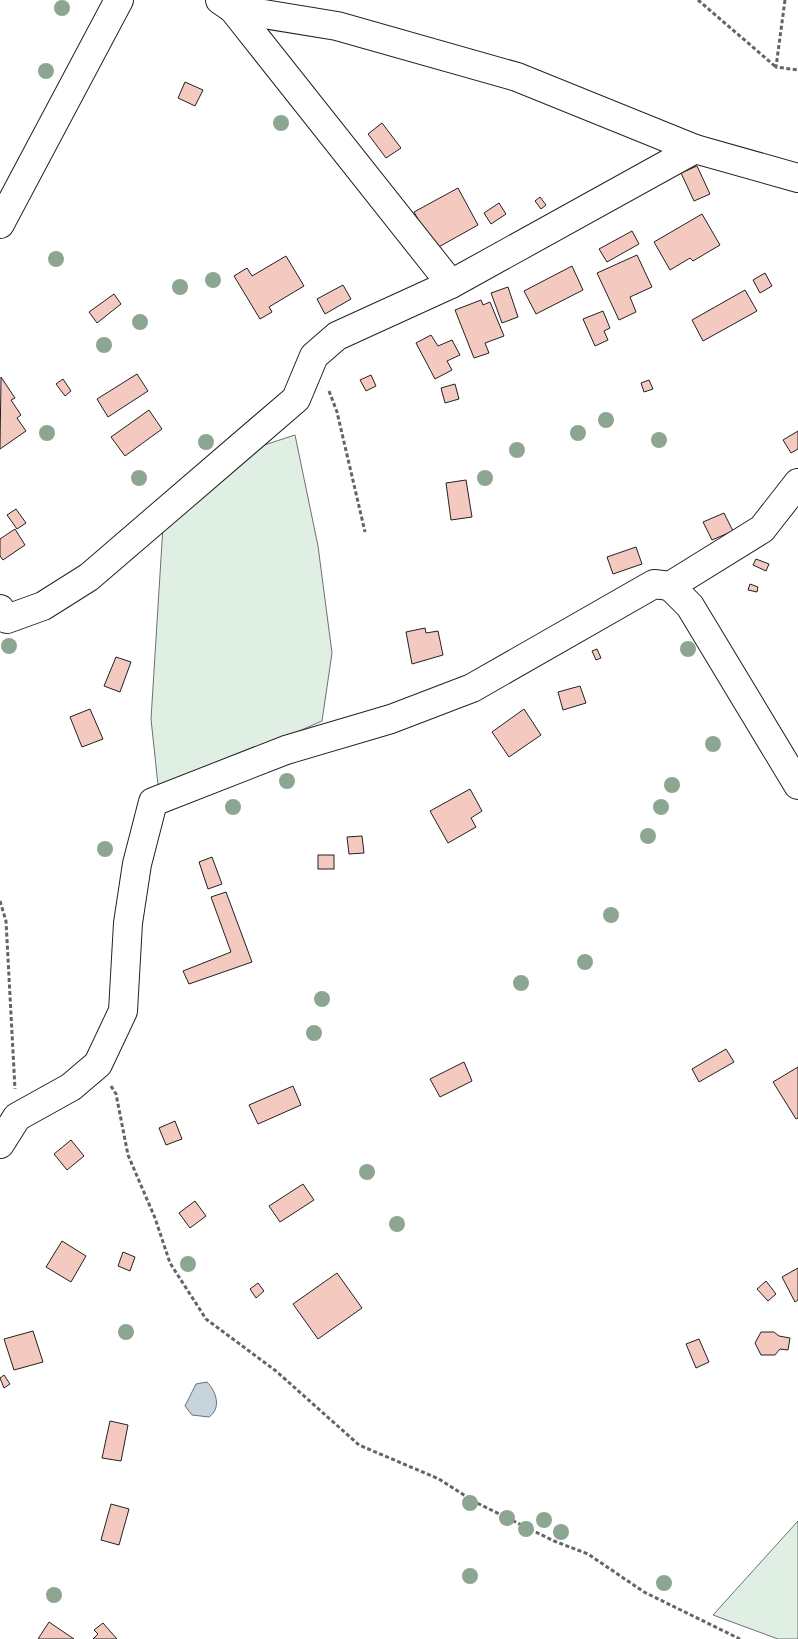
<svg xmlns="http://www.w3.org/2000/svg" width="798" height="1639" viewBox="0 0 798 1639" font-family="Barlow,sans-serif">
	<rect width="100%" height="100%" fill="#fff"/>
	<!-- green -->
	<g fill="#e0efe3" stroke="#6f6f6f">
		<path d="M295 435 318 546 332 653 322 721 260 748 158 785 151 719 163 526 252 449Z"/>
		<path d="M798 1521V1639H778L713 1615Z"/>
	</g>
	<!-- water -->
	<path fill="#c7d3dd" stroke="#6f6f6f" d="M207 1382C216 1391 222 1408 209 1417L192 1415 185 1406 196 1384Z"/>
	<!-- building -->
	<g fill="#f3c9c0" stroke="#222">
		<path d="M185 82 203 90 195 106 178 98Z"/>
		<path d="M382 123 401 148 386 158 368 134Z"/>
		<path d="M697 166 710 194 694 201 681 173Z"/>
		<path d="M458 188 478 225 435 249 414 212Z"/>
		<path d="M540 197 546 205 541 209 535 201Z"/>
		<path d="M499 203 506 214 491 224 484 213Z"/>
		<path d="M702 214 720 245 693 261 690 258 670 270 654 242Z"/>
		<path d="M632 231 639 244 607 262 599 249Z"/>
		<path d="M637 255 652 287 630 297 636 312 619 320 597 273Z"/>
		<path d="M286 256 304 286 269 307 272 312 260 319 234 276 247 268 252 276Z"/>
		<path d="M572 266 583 290 536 314 524 291Z"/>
		<path d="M765 273 772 286 760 293 753 280Z"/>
		<path d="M343 285 351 299 325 314 317 299Z"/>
		<path d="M508 287 518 317 502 323 491 293Z"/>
		<path d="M745 290 757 311 703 341 692 320Z"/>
		<path d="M114 294 121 304 97 323 89 312Z"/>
		<path d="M481 300 483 305 490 302 504 336 485 343 489 353 474 358 455 310Z"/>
		<path d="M603 311 610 328 604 331 608 340 595 346 583 319Z"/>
		<path d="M431 335 438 346 452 340 460 355 447 361 452 370 435 379 416 343Z"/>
		<path d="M137 374 148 391 108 417 97 399Z"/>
		<path d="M371 375 376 386 366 391 360 380Z"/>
		<path d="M1 377 15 398 11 400 21 415 17 418 26 431 0 449Z"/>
		<path d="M63 379 71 391 65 396 56 384Z"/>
		<path d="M649 380 653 389 644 392 641 383Z"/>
		<path d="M455 384 459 399 445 403 441 388Z"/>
		<path d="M149 410 162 429 125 456 111 437Z"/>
		<path d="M798 431V449L791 453 783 440Z"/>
		<path d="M466 480 472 517 451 520 446 483Z"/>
		<path d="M16 509 26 523 17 529 7 515Z"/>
		<path d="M724 513 733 531 712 540 703 522Z"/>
		<path d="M15 529 25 545 3 560 0 556V539Z"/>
		<path d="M636 547 642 564 613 574 607 557Z"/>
		<path d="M756 559 769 564 766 571 753 565Z"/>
		<path d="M750 584 758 587 757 592 748 590Z"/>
		<path d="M425 628 426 633 438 631 443 655 412 664 406 632Z"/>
		<path d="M597 649 601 658 596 660 592 651Z"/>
		<path d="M116 657 131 662 120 692 104 686Z"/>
		<path d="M580 686 586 703 563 710 558 692Z"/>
		<path d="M90 709 103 739 82 747 70 717Z"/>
		<path d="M524 709 541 735 509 757 492 732Z"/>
		<path d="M470 789 482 811 471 818 476 827 448 843 430 811Z"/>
		<path d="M362 836 364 853 349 854 347 837Z"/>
		<rect x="318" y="855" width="16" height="14"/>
		<path d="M212 857 222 884 208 889 199 862Z"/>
		<path d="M226 892 252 962 189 984 183 971 231 952 211 897Z"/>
		<path d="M726 1049 734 1062 699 1082 692 1069Z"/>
		<path d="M464 1062 472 1081 440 1097 430 1079Z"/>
		<path d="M798 1067V1118L796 1119 773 1082Z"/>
		<path d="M293 1086 301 1105 258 1124 249 1105Z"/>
		<path d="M175 1121 182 1139 166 1145 159 1128Z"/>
		<path d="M71 1140 84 1156 67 1170 54 1154Z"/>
		<path d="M303 1184 314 1200 280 1222 269 1206Z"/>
		<path d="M195 1201 206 1216 190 1228 179 1213Z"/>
		<path d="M62 1241 86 1256 71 1282 46 1267Z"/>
		<path d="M123 1252 135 1257 130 1271 118 1266Z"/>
		<path d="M798 1268V1300L795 1302 782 1277Z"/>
		<path d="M337 1273 362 1308 318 1339 293 1304Z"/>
		<path d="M766 1281 776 1294 768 1301 757 1289Z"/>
		<path d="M258 1283 264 1291 256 1298 250 1289Z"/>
		<path d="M33 1331 43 1362 14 1370 4 1339Z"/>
		<path d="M761 1332H774L779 1336 790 1338 788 1350 780 1349 775 1355H761L755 1343Z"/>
		<path d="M699 1339 709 1362 696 1368 686 1344Z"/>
		<path d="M4 1375 10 1384 4 1388 0 1378Z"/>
		<path d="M110 1421 128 1425 121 1461 102 1458Z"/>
		<path d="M111 1504 129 1509 119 1545 101 1540Z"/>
		<path d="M49 1622 74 1639H38Z"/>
		<path d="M103 1623 117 1639H93L98 1634 94 1630Z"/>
	</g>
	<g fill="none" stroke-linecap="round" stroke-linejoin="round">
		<defs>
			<g id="minor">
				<path d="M220 0 233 9 337 26 517 77 695 149 798 178"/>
				<path d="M233 9 451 284"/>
				<path d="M0 224 119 0"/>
				<path d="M670 586 690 606 798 785"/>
				<path d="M0 609 7 619 43 606 89 577 296 399 314 356 337 336 451 284 695 149"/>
				<path d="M0 1144 17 1117 71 1087 98 1064 123 1011 128 923 137 864 153 802 286 750 391 719 472 688 654 584 670 586 762 529 798 483"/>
			</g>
		</defs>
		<!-- minor casing -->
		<use href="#minor" stroke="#222" stroke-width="30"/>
		<!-- path -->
		<g stroke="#646464" stroke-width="3" stroke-dasharray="4 2.5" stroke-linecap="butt">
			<path d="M698 0 776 67"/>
			<path d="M785 0 776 67 798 70"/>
			<path d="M329 391 337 412 365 532"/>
			<path d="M0 901 6 921 15 1089"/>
			<path d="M111 1086 116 1094 128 1155 155 1218 170 1263 206 1319 276 1371 359 1445 439 1479 475 1502 554 1541 588 1554 644 1592 740 1639"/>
		</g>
		<!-- minor -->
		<use href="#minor" stroke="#fff" stroke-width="28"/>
	</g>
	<!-- trees -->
	<g fill="#8da692">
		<circle cx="62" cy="8" r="8"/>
		<circle cx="46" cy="71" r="8"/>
		<circle cx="281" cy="123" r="8"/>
		<circle cx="56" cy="259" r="8"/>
		<circle cx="213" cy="280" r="8"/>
		<circle cx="180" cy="287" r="8"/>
		<circle cx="140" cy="322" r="8"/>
		<circle cx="104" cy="345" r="8"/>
		<circle cx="606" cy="420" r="8"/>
		<circle cx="47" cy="433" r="8"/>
		<circle cx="578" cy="433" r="8"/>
		<circle cx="659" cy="440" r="8"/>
		<circle cx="206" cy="442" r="8"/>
		<circle cx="517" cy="450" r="8"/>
		<circle cx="139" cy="478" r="8"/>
		<circle cx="485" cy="478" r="8"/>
		<circle cx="9" cy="646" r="8"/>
		<circle cx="688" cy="649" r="8"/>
		<circle cx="713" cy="744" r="8"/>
		<circle cx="287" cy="781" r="8"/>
		<circle cx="672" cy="785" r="8"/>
		<circle cx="233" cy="807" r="8"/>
		<circle cx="661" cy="807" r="8"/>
		<circle cx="648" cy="836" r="8"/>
		<circle cx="105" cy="849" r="8"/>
		<circle cx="611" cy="915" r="8"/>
		<circle cx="585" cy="962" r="8"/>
		<circle cx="521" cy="983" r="8"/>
		<circle cx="322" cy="999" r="8"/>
		<circle cx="314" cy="1033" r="8"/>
		<circle cx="367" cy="1172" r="8"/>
		<circle cx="397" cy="1224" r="8"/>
		<circle cx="188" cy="1264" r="8"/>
		<circle cx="126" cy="1332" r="8"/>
		<circle cx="470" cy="1503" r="8"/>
		<circle cx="507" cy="1518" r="8"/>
		<circle cx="544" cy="1520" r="8"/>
		<circle cx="526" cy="1529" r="8"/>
		<circle cx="561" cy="1532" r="8"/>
		<circle cx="470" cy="1576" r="8"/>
		<circle cx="664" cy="1583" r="8"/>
		<circle cx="54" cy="1595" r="8"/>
	</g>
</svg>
